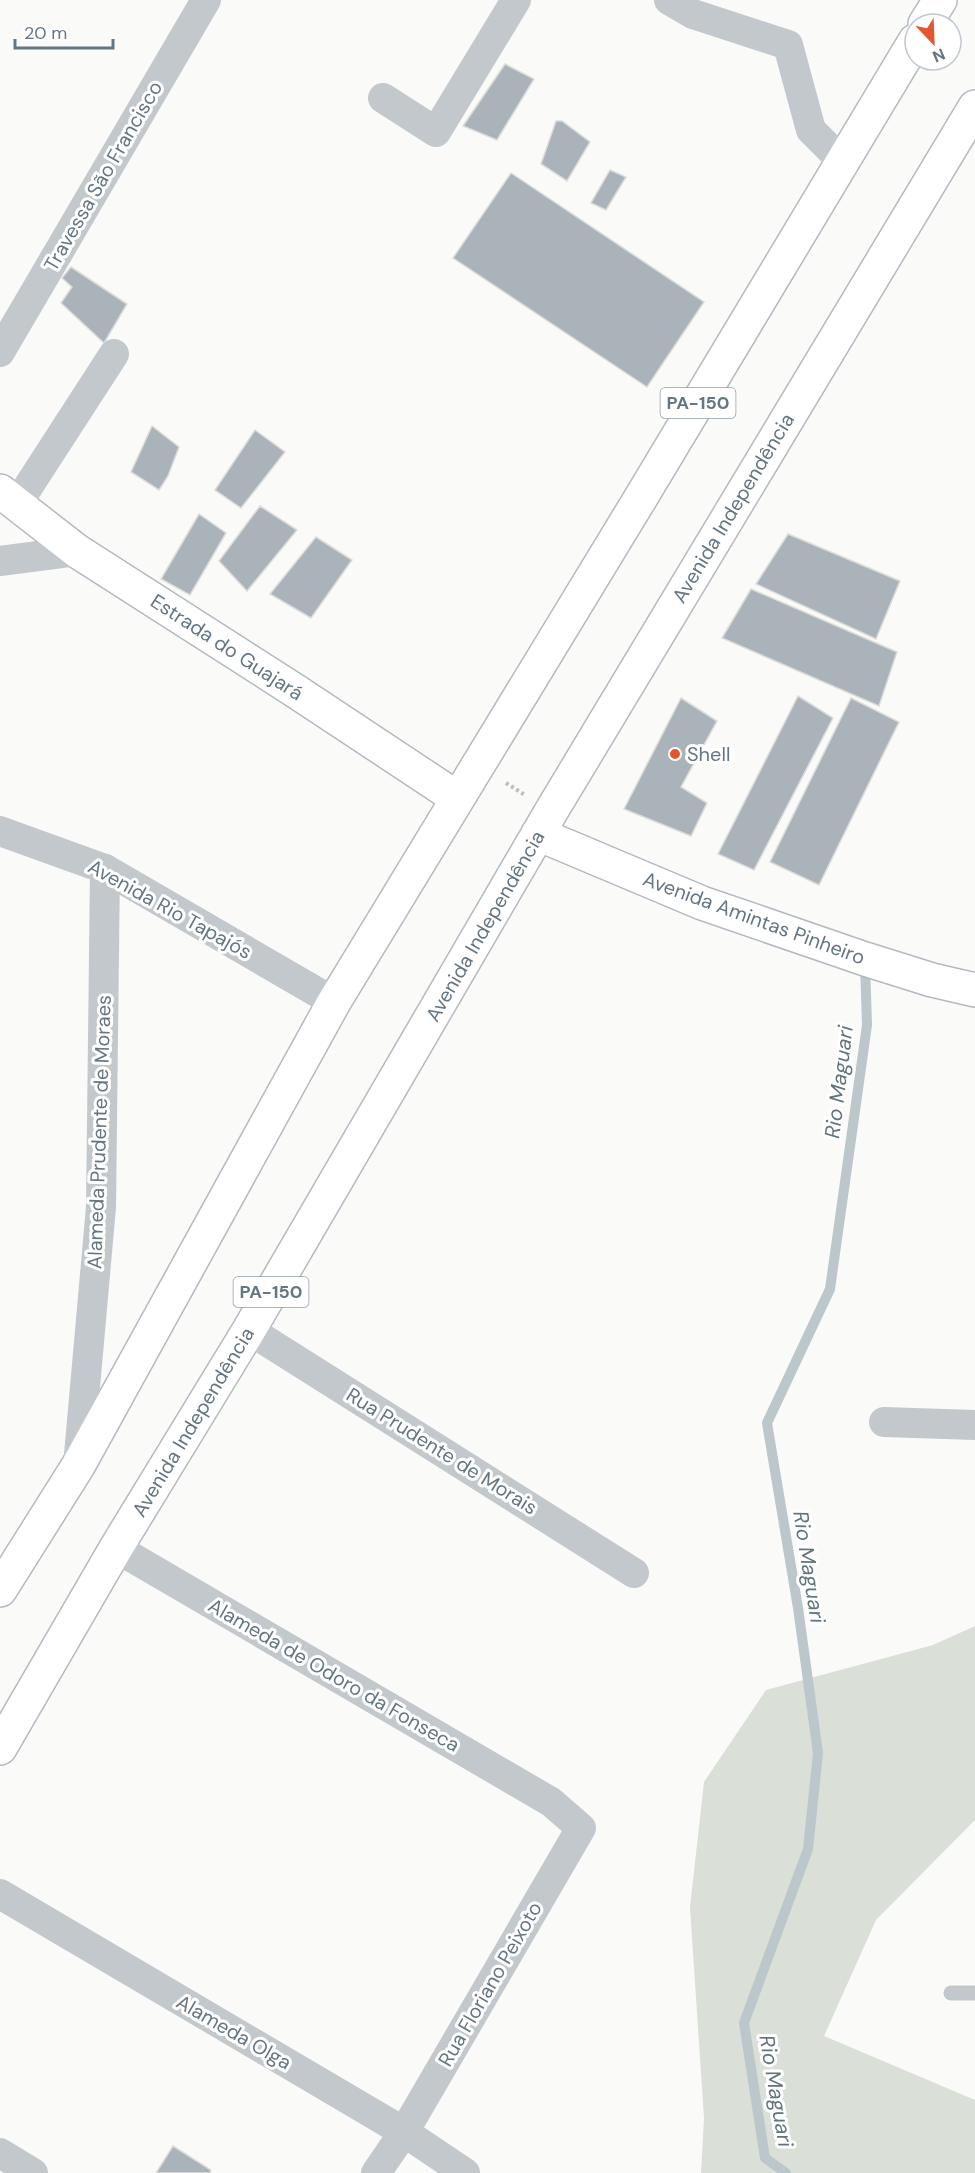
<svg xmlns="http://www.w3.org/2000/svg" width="975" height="2173" viewBox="0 0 975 2173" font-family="'DM Sans',sans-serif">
	<rect width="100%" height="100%" fill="#fafaf8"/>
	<!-- green -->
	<path fill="#dadfd7" d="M975 1626V1820L876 1920 824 2036 975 2100V2173H701L704 2118 690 1907 704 1782 766 1690 933 1645Z"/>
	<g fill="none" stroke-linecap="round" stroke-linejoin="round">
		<!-- stream -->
		<path stroke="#bbc7cb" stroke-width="10" d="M786 2173 765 2158 744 2023 808 1849 818 1753 798 1608 767 1423 830 1289 867 1025 865 963"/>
	</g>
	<!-- building -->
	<g fill="#aab3b9" stroke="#dcdcda" stroke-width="1.5">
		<path d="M505 64 534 79 497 140 463 126Z"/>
		<path d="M556 121H562L590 142 567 181 541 164Z"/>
		<path d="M610 170 626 177 606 210 591 203Z"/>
		<path d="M511 173 704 302 647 387 453 258Z"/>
		<path d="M71 267 127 304 104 343 61 303 72 287 62 278Z"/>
		<path d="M152 426 179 447 168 476 159 490 131 472Z"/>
		<path d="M255 430 285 452 241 508 215 490Z"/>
		<path d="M260 506 297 530 247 591 219 561Z"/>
		<path d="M199 514 226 533 190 595 161 579Z"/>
		<path d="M788 534 900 581 876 639 756 584Z"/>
		<path d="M316 537 352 560 311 618 270 594Z"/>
		<path d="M751 589 897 652 879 706 722 638Z"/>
		<path d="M798 696 833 718 754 870 718 854Z"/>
		<path d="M681 698 717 721 681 787 707 803 691 836 624 809Z"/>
		<path d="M851 698 899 722 819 885 770 862Z"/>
		<path d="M173 2146 211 2170 210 2173H156Z"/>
	</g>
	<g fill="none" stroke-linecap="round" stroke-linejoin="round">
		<defs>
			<g id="secondary">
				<path d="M0 491 77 551 297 692 457 798"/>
				<path d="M538 834 702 903 865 959 932 980 975 990"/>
			</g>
			<g id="primary">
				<path d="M925 24 940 0"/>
				<path d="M0 1590 78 1466 334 1002 637 504 915 41"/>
				<path d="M0 1748 116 1548 249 1330 552 810 975 107"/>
			</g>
		</defs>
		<!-- secondary casing -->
		<use href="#secondary" stroke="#b3babf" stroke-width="36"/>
		<!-- primary casing -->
		<use href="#primary" stroke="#b5babe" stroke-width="36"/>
		<!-- path -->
		<path stroke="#bbbfc2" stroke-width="4" stroke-dasharray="3 3" stroke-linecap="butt" d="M506 783 525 795"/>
		<!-- lane -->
		<path stroke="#c3c8cc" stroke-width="15" d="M951 1993H975"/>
		<!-- street -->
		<g stroke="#c3c8cc" stroke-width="30">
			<path d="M669 0 693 14 788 45 811 130 843 162"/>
			<path d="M383 98 436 132 516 0"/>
			<path d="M0 352 206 0"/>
			<path d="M17 504 114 354"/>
			<path d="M0 561 77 551"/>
			<path d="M0 831 105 869 334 1002"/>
			<path d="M249 1330 634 1573"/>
			<path d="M884 1422 975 1425"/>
			<path d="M78 1466 101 1207 105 869"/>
			<path d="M116 1548 551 1802 581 1828 404 2132 376 2173"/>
			<path d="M0 1894 404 2132 465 2173"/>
			<path d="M0 2153 33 2173"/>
		</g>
		<!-- secondary -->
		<use href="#secondary" stroke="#fff" stroke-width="33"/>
		<!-- primary -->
		<use href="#primary" stroke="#fff" stroke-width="33"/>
	</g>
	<!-- markers -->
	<circle fill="#e4572e" stroke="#fff" stroke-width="2" cx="675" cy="754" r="6"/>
	<g text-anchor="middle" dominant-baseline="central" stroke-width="6" stroke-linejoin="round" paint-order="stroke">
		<!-- shield labels -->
		<g fill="#fff" stroke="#939fa8" stroke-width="1.5">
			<rect x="660.5" y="388" width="75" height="30" rx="4.5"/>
			<rect x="233.5" y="1277" width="75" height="30" rx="4.5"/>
		</g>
		<g font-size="18" font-weight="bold" fill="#657683">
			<text x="698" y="403">PA-150</text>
			<text x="271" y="1292">PA-150</text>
		</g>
		<!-- street labels -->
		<g font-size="20" fill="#657683" stroke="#fff">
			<text transform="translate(103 176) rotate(-60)">Travessa São Francisco</text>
			<text transform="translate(733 508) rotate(-59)">Avenida Independência</text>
			<text transform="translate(227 647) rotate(33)">Estrada do Guajará</text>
			<text transform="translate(170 909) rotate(29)">Avenida Rio Tapajós</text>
			<text transform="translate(754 918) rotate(20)">Avenida Amintas Pinheiro</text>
			<text transform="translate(485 926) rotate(-60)">Avenida Independência</text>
			<text transform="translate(99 1132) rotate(-88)">Alameda Prudente de Moraes</text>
			<text transform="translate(193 1422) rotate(-59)">Avenida Independência</text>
			<text transform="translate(442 1451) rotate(32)">Rua Prudente de Morais</text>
			<text transform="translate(334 1675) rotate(30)">Alameda de Odoro da Fonseca</text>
			<text transform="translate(490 1984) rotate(-60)">Rua Floriano Peixoto</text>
			<text transform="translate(234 2032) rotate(30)">Alameda Olga</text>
		</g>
		<!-- poi labels -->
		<g font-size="20" fill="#657683" stroke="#fff" text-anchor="start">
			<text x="687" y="754">Shell</text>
		</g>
		<!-- water labels -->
		<g font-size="21" font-style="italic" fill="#60757c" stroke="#fff">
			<text transform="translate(839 1082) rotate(-83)">Rio Maguari</text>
			<text transform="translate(809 1567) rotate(81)">Rio Maguari</text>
			<text transform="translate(776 2091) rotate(80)">Rio Maguari</text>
		</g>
	</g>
	<!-- north arrow -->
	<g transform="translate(933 42) rotate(157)"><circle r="28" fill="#ffffff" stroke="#c1c8cd" stroke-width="1.5"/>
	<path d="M0-4.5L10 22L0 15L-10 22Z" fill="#e4572e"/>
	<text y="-9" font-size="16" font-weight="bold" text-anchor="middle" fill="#657683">N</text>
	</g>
	<!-- scale -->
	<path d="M15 39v9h98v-9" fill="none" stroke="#657683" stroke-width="3"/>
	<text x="24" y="39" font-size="18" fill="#657683" stroke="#ffffff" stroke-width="4.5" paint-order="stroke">20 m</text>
</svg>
